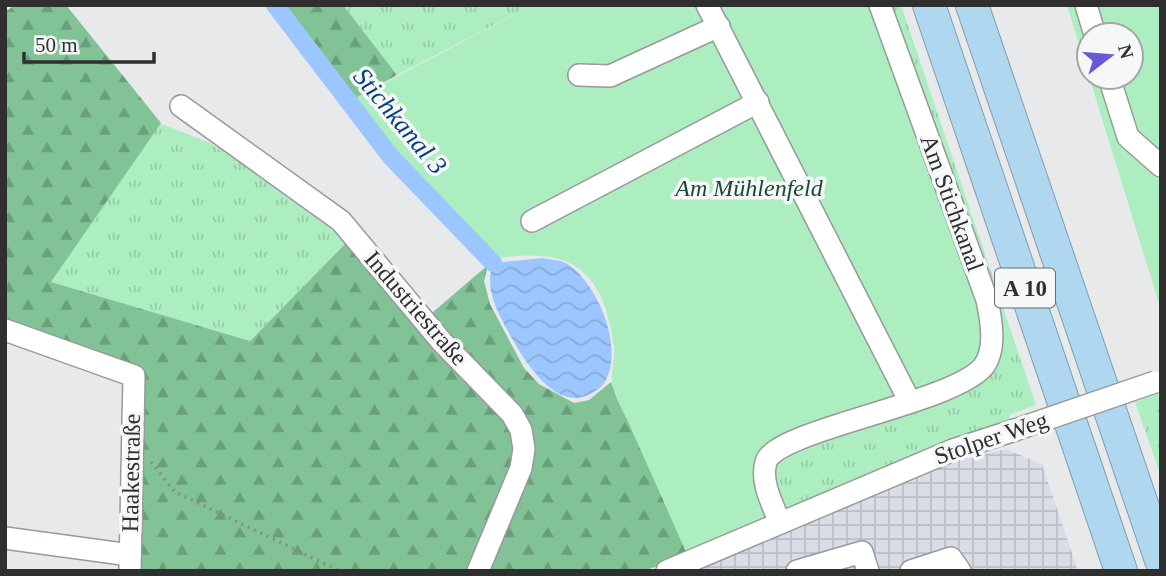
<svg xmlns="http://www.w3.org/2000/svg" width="1166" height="576" viewBox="0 0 1166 576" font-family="'Times New Roman',serif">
	<defs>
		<pattern id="industrial-grid" width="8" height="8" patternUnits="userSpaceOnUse" patternTransform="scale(1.75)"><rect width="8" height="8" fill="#d9dee6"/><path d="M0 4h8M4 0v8" fill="none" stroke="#bbbfc6"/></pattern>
		<pattern id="grass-tufts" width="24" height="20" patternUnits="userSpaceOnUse" patternTransform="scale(1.75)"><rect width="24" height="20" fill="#aceec0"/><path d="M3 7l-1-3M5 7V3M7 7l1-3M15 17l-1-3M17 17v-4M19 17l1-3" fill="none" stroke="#94cca5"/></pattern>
		<pattern id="forest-firs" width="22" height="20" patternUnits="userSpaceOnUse" patternTransform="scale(1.75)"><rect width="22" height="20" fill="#81c397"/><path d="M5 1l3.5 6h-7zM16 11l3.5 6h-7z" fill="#6a9f7c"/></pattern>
		<pattern id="water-waves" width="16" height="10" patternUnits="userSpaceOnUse" patternTransform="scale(1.75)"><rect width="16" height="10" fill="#9bc6ff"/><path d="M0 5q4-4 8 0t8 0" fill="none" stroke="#86aadb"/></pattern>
	</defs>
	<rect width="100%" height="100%" fill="#e8e9eb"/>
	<!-- industrial -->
	<path fill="url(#industrial-grid)" d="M1006 449 1042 464 1078 571H684L950 462Z"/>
	<!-- grass -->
	<g fill="url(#grass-tufts)">
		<path d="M343 5H533L397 75Z"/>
		<path d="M875 5H901L1036 405 1009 415 1012 425 775 520 763 458Z"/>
		<path d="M159 123 210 143 338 226 347 242 250 341 51 282Z"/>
		<path d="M1161 393V476L1135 402Z"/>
	</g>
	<!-- forest -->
	<g fill="url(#forest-firs)">
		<path d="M15 5H66L161 123 51 282 250 341 347 242 419 324 488 265 484 281 490 304 524 368 539 384 574 403 589 400 611 382 688 556 643 571H140L129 369 5 324V12Z"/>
		<path d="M283 5H343L397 75 354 99Z"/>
	</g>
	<!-- garden -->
	<g fill="#aceec0" fill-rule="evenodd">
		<path d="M533 5H875L983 301 980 365 772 446 775 520 688 556C670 515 652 474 633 433 627 417 615 400 612 383 610 373 616 358 614 346 603 270 573 247 498 258L397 155 354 99Z"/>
		<path d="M1067 5H1161V310ZM1089 35H1131V77H1089Z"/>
	</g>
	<!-- water -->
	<path fill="url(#water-waves)" d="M543 258C551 260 562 260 569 265 597 285 621 341 608 375 605 384 599 390 590 394 558 412 527 365 514 342 500 317 483 291 493 263Z"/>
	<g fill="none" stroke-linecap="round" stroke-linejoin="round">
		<!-- canal -->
		<path stroke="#9bc6ff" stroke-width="18" d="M275 5 391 157 493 263"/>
		<defs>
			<g id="minor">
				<path d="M707 5 910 402"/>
				<path d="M1086 5 1095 35"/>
				<path d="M579 75 610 76 719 26"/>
				<path d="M1109 77 1128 137 1161 166"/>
				<path d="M181 106 341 221 442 342 512 414 521 430 524 449 521 468 478 571"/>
				<path d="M532 221 758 102"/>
				<path d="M5 330 134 376 130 571"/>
				<path d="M780 523C773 505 760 482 766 462 775 430 951 404 983 367 997 350 991 319 987 300L880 5"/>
				<path d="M5 538 130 555"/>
				<path d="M667 571 953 450 1015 430"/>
				<path d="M797 571 862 552 868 571"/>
				<path d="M911 571 951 558 960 571"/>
			</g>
			<g id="highway">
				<path d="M929 5 1121 571"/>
				<path d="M972 5 1161 560"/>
			</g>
		</defs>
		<!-- minor casing -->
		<use href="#minor" stroke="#98999a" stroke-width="24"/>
		<!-- highway casing -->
		<use href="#highway" stroke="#829cad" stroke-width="34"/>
		<!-- path -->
		<path stroke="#8b8b8d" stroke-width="3.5" stroke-dasharray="2 5" stroke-linecap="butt" d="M151 462 175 492 340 571"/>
		<!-- minor -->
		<use href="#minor" stroke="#fff" stroke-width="21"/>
		<!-- highway -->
		<use href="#highway" stroke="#afd7f0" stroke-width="32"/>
		<defs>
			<path id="minor-bridge" d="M1015 430 1155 382"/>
		</defs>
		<!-- minor-bridge casing -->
		<use href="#minor-bridge" stroke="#98999a" stroke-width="24" stroke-linecap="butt"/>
		<!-- minor-bridge -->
		<use href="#minor-bridge" stroke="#fff" stroke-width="21"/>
	</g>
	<g text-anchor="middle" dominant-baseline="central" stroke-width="7" stroke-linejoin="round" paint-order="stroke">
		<!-- shield labels -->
		<rect fill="#f6f7f8" stroke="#6b6b6c" stroke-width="2" x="995" y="268.5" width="60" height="39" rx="5"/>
		<g font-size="23" font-weight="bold" fill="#2f2f30">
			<text x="1025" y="288">A 10</text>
		</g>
		<!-- park labels -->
		<g font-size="24" font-style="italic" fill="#194a2d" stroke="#f6f7f8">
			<text x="749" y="188">Am Mühlenfeld</text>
		</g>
		<!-- street labels -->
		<g font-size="24" fill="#2f2f30" stroke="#f6f7f8">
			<text transform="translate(952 203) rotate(70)">Am Stichkanal</text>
			<text transform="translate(416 308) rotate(49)">Industriestraße</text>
			<text transform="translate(991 438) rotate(-19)">Stolper Weg</text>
			<text transform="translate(131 473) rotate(-89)">Haakestraße</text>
		</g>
		<!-- water labels -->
		<g font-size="26" font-style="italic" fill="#063f80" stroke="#f6f7f8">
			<text transform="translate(400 121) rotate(50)">Stichkanal 3</text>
		</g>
	</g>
	<!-- border -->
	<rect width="1166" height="576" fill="none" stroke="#2f2f30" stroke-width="14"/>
	<!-- north arrow -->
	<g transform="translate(1110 56) rotate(74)"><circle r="33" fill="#f6f7f8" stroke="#a6a7a8" stroke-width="2"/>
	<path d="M0-5L12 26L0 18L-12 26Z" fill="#685ad4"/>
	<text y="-10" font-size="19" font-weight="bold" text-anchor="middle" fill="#2f2f30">N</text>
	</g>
	<!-- scale -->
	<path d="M24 52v10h130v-10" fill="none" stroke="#2f2f30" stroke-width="3.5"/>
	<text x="35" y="52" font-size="21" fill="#2f2f30" stroke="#f6f7f8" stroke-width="5" paint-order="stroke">50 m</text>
</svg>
